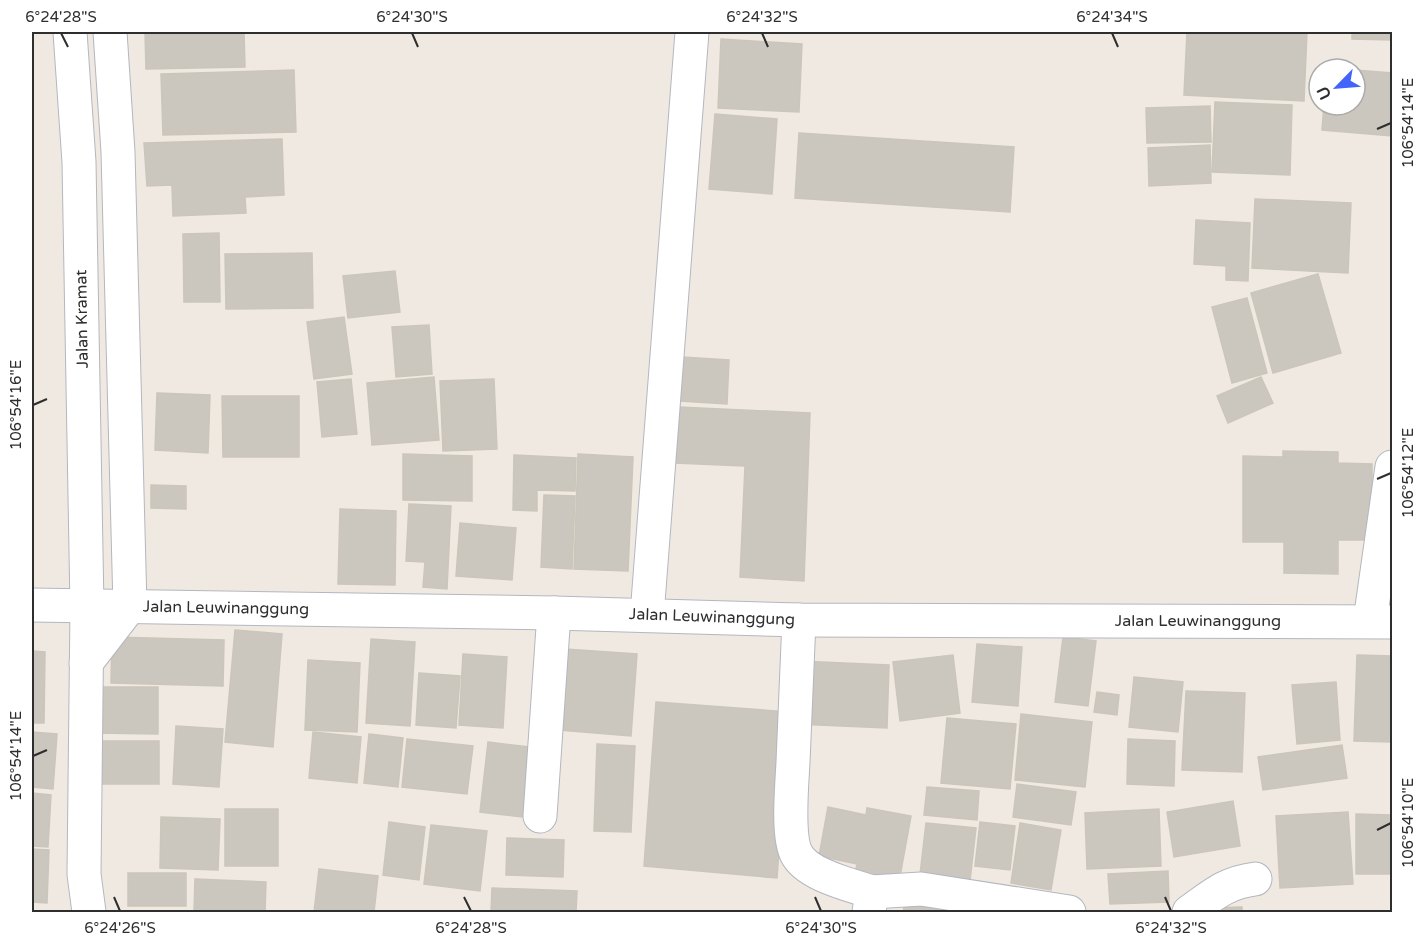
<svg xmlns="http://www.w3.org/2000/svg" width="1424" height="944" viewBox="0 0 1424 944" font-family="'Varela Round',sans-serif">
	<rect width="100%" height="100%" fill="#efe9e1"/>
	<!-- building -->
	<g fill="#cbc7bf" stroke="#cbc5ba" stroke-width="1.5">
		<path d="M145 32H244L245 67 146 69Z"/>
		<path d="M1187 32H1307L1304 101 1184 95Z"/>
		<path d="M1352 32H1392V40L1352 39Z"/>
		<path d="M721 39 802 44 799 112 718 108Z"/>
		<path d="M294 70 296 132 163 135 161 74Z"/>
		<path d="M1355 70 1392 73V136L1322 130 1324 105H1355Z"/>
		<path d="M1215 102 1292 105 1290 175 1212 172Z"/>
		<path d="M1210 106 1211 142 1147 143 1146 108Z"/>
		<path d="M715 114 777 119 772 194 709 189Z"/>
		<path d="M799 133 1014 147 1010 212 795 198Z"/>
		<path d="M282 139 284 195 245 197 246 213 173 216 172 185 147 186 144 143Z"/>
		<path d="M1210 145 1211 183 1149 186 1148 148Z"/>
		<path d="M1255 199 1351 203 1348 273 1252 268Z"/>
		<path d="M1196 220 1250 223 1248 281 1226 280V266L1194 264Z"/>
		<path d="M219 233 220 302H184L183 234Z"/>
		<path d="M312 253 313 308 226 309 225 254Z"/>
		<path d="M395 271 400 312 348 318 343 276Z"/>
		<path d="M1318 274 1341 353 1273 373 1251 293Z"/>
		<path d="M1247 298 1267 373 1232 383 1212 307Z"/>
		<path d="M344 317 352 374 314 379 307 322Z"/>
		<path d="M429 325 432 374 396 377 392 327Z"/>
		<path d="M682 357 729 360 727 404 680 401Z"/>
		<path d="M434 377 439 440 372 445 367 383Z"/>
		<path d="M1261 377 1273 403 1228 423 1217 396Z"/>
		<path d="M351 379 357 434 322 437 317 382Z"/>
		<path d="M494 379 497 449 443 451 440 381Z"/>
		<path d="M157 393 210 395 208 453 155 450Z"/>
		<path d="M222 396H299V457H223Z"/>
		<path d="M678 407 810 413 804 581 740 577 745 466 675 463Z"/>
		<path d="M1283 451 1338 452V463L1372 464V540H1338V574L1284 573V542H1243V456L1283 457Z"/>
		<path d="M403 454 472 456V501L403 500Z"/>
		<path d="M578 454 633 457 628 571 574 569Z"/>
		<path d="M514 455 576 458 575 491 537 490V511L513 510Z"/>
		<path d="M151 485 186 486V509L151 508Z"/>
		<path d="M544 495 575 496 572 569 541 567Z"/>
		<path d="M409 504 451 506 447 589 423 587 425 562 406 561Z"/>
		<path d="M340 509 396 511 395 585 338 584Z"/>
		<path d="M460 523 516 528 512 580 456 576Z"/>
		<path d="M235 630 282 634 273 747 225 742Z"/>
		<path d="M112 637 224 640 223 686 111 683Z"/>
		<path d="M1063 637 1096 641 1088 706 1055 702Z"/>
		<path d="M371 639 415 642 410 726 366 723Z"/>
		<path d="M977 644 1022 647 1018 706 972 702Z"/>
		<path d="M565 649 637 654 631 736 559 730Z"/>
		<path d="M32 651 45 652 44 723H32Z"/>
		<path d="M463 654 507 657 503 728 459 725Z"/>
		<path d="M953 655 960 713 900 721 893 662Z"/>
		<path d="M1357 655 1392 656V742L1354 741Z"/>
		<path d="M308 660 360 663 357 732 305 730Z"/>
		<path d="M798 661 889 665 887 728 796 724Z"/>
		<path d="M419 673 460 676 456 728 416 725Z"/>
		<path d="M1134 677 1183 682 1178 732 1129 727Z"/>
		<path d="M1336 682 1340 740 1297 744 1292 685Z"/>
		<path d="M98 687H158V734L97 733Z"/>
		<path d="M1186 691 1245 693 1242 772 1182 770Z"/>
		<path d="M1097 692 1119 695 1117 715 1094 712Z"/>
		<path d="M656 702 789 712 777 878 644 866Z"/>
		<path d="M1021 714 1092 722 1085 787 1015 780Z"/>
		<path d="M947 718 1016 724 1010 789 941 783Z"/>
		<path d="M176 726 223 729 219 787 173 784Z"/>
		<path d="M32 732 57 734 53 789 32 787Z"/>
		<path d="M313 732 361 737 357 783 309 778Z"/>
		<path d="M369 734 403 738 398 787 364 783Z"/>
		<path d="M407 739 473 746 467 794 402 787Z"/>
		<path d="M1128 739 1175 741 1174 786 1127 784Z"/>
		<path d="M95 741H159V784H96Z"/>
		<path d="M488 742 529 747 522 817 480 812Z"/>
		<path d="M597 744 635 746 631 832 594 831Z"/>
		<path d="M1342 745 1347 778 1263 790 1258 757Z"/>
		<path d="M1017 784 1076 792 1071 825 1013 817Z"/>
		<path d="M927 787 979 791 977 820 924 815Z"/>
		<path d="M32 793 51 795 48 847 32 846Z"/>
		<path d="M1233 801 1240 846 1174 857 1167 812Z"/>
		<path d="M828 807 866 815 867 808 911 816 899 882 855 874 857 864 819 856Z"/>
		<rect x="225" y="809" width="53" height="57"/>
		<path d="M1159 809 1161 866 1087 869 1085 813Z"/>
		<path d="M1348 812 1353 884 1280 888 1276 816Z"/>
		<path d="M1356 814 1391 815V874H1356Z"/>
		<path d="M161 817 220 819 218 870 160 868Z"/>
		<path d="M389 822 425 827 419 880 383 875Z"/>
		<path d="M980 822 1015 826 1010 870 975 866Z"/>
		<path d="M926 823 976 828 969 889 919 883Z"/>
		<path d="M1020 823 1061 830 1051 890 1011 883Z"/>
		<path d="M431 825 487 831 480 891 424 884Z"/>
		<path d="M507 838 564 840 563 877 506 875Z"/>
		<path d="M32 849 49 850 47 903 32 902Z"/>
		<path d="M319 869 378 876 374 912H314Z"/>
		<path d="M1168 871 1169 902 1110 904 1108 874Z"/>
		<rect x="128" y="873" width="58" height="33"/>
		<path d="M195 879 266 882 265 912H194Z"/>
		<path d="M492 888 577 891 576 912H491Z"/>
		<path d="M906 898 945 906 944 912H903Z"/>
		<path d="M1242 907V912H1204V908Z"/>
	</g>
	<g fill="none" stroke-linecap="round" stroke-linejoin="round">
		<defs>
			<g id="street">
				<path d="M87 607 84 874 89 912"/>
				<path d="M647 615 692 32"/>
				<path d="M799 620C797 667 795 715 793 762 792 784 787 834 796 853 806 875 851 885 872 892"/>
				<path d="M1370 621 1392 467"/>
				<path d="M86 663 130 606"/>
				<path d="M540 816 554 613"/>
				<path d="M869 912 872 892 921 889 1069 912"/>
				<path d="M1189 912C1213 895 1225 883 1255 879"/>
			</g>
			<g id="secondary">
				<path d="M70 32 79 162 87 607"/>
				<path d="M110 32 118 152 130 606"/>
				<path d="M32 605 554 613 799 620 1392 622"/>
			</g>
		</defs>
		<!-- street casing -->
		<use href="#street" stroke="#b4b7c1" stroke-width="35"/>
		<!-- secondary casing -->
		<use href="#secondary" stroke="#b4b7c1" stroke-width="35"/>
		<!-- street -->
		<use href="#street" stroke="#fff" stroke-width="33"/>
		<!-- secondary -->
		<use href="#secondary" stroke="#fff" stroke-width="33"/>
	</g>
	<!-- ticks -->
	<path fill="none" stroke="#2e2e2e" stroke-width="2" d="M61 33 68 47M412 33 418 47M762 33 768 47M1112 33 1118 47M1377 129 1391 123M33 405 47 399M1377 479 1391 473M33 756 47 750M1377 830 1391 823M114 897 120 911M464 897 471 911M815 897 821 911M1165 897 1171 911"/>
	<g text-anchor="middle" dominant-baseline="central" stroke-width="4.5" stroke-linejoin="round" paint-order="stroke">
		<!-- street labels -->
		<g font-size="16" fill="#2e2e2e" stroke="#fff">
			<text transform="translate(82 319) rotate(-91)">Jalan Kramat</text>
			<text transform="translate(226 608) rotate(1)">Jalan Leuwinanggung</text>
			<text transform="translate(712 617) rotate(2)">Jalan Leuwinanggung</text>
			<text x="1198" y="621">Jalan Leuwinanggung</text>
		</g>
	</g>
	<!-- border -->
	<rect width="1424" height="944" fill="none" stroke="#ffffff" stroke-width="66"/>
	<!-- north arrow -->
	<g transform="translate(1337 87) rotate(245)"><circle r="28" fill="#ffffff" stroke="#ababab" stroke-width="1.5"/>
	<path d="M0-4.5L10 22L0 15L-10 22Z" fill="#4264fb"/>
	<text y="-9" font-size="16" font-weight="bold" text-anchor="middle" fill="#2e2e2e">U</text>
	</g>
	<rect x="33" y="33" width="1358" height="878" fill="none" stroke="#2e2e2e" stroke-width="2"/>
	<g font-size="15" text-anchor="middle" fill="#2e2e2e">
		<text x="61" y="22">6°24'28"S</text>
		<text x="412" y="22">6°24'30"S</text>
		<text x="762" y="22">6°24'32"S</text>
		<text x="1112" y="22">6°24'34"S</text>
		<text transform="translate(1408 123) rotate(-90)" y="5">106°54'14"E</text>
		<text transform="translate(16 405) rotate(-90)" y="5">106°54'16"E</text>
		<text transform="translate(1408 473) rotate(-90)" y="5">106°54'12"E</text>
		<text transform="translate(16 756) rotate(-90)" y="5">106°54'14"E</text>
		<text transform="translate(1408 823) rotate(-90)" y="5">106°54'10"E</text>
		<text x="120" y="933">6°24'26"S</text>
		<text x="471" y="933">6°24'28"S</text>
		<text x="821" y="933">6°24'30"S</text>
		<text x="1171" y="933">6°24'32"S</text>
	</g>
</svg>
